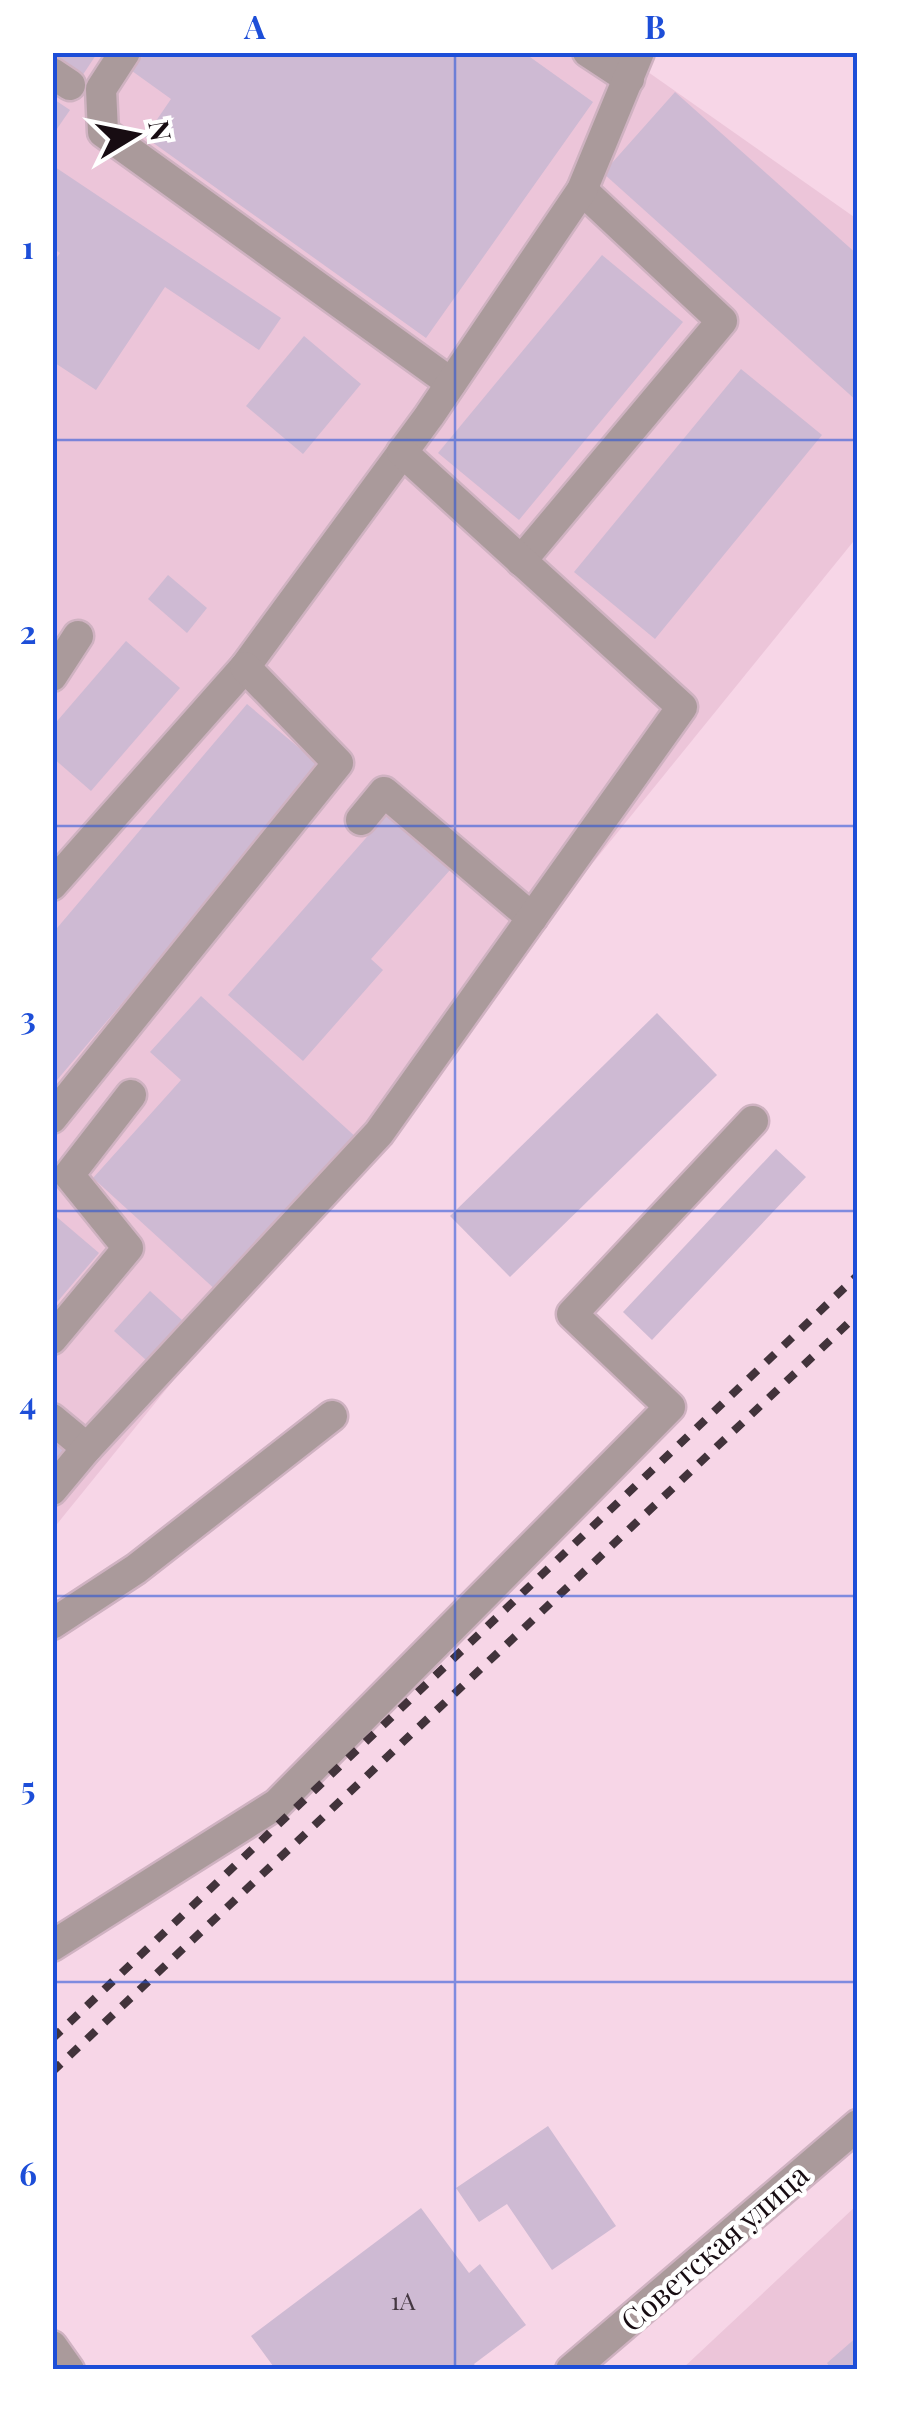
<svg xmlns="http://www.w3.org/2000/svg" width="910" height="2422" viewBox="0 0 910 2422" font-family="'Playfair Display',serif">
	<rect width="100%" height="100%" fill="#f7d6e7"/>
	<!-- built -->
	<g fill="#ecc5d9">
		<path d="M53 53H621L857 219V537L53 1529Z"/>
		<path d="M857 2205V2369H682Z"/>
	</g>
	<!-- building -->
	<g fill="#cebad3">
		<path d="M52 52H98L82 76Z"/>
		<path d="M146 52H523L593 102 426 338 145 137 171 99 132 71Z"/>
		<path d="M675 92 858 255V402L603 173Z"/>
		<path d="M52 98 70 110 52 136Z"/>
		<path d="M52 165 281 318 259 350 165 287 96 390 52 361V264L60 253 52 248Z"/>
		<path d="M602 255 683 322 519 520 438 453Z"/>
		<path d="M304 336 361 384 303 454 246 406Z"/>
		<path d="M741 369 822 435 655 639 574 572Z"/>
		<path d="M168 575 207 608 187 633 148 599Z"/>
		<path d="M126 641 180 688 91 791 52 757V727Z"/>
		<path d="M247 704 322 767 52 1086V934Z"/>
		<path d="M387 814 450 870 371 959 383 970 303 1061 228 995Z"/>
		<path d="M201 996 358 1139 218 1292 93 1178 181 1080 150 1052Z"/>
		<path d="M657 1013 717 1075 510 1277 450 1216Z"/>
		<path d="M776 1149 806 1177 652 1340 623 1312Z"/>
		<path d="M52 1213 99 1253 52 1308Z"/>
		<path d="M150 1291 182 1320 146 1360 114 1331Z"/>
		<path d="M52 1438 74 1456 52 1482Z"/>
		<path d="M548 2126 616 2226 552 2270 507 2204 479 2222 456 2188Z"/>
		<path d="M421 2208 469 2273 480 2264 526 2325 474 2364 478 2370H276L251 2336Z"/>
		<path d="M858 2336V2370H832L827 2363Z"/>
	</g>
	<g fill="none" stroke-linecap="round" stroke-linejoin="round">
		<defs>
			<g id="minor">
				<path d="M125 52 101 89 103 132 451 383"/>
				<path d="M588 52 629 79"/>
				<path d="M52 73 70 85"/>
				<path d="M521 561 722 321 582 190"/>
				<path d="M52 676 78 636"/>
				<path d="M361 820 384 792 532 918"/>
				<path d="M52 885 245 667 429 416 582 190 639 52"/>
				<path d="M52 1118 338 763 245 667"/>
				<path d="M52 1339 128 1248 69 1175 131 1095"/>
				<path d="M52 1419 87 1448"/>
				<path d="M52 1490 87 1448 379 1133 682 707 402 452"/>
				<path d="M52 1624 136 1569 332 1416"/>
				<path d="M52 1946 277 1804 670 1407 572 1314 753 1121"/>
				<path d="M52 2346 69 2370"/>
				<path d="M571 2370 858 2125"/>
			</g>
		</defs>
		<!-- minor casing -->
		<use href="#minor" stroke="#cfb2c1" stroke-width="35"/>
		<!-- minor -->
		<use href="#minor" stroke="#aa9a9b" stroke-width="30"/>
		<!-- rail -->
		<g stroke="#42333b" stroke-width="8" stroke-dasharray="12 12" stroke-linecap="butt">
			<path d="M52 2039 858 1275"/>
			<path d="M52 2072 858 1314"/>
		</g>
	</g>
	<!-- grid -->
	<path fill="none" stroke="#1d4ed8" stroke-width="2.5" stroke-opacity="0.55" d="M455 52V2370M52 440H858M52 826H858M52 1211H858M52 1596H858M52 1982H858"/>
	<g text-anchor="middle" dominant-baseline="central" stroke-width="9" stroke-linejoin="round" paint-order="stroke">
		<!-- number labels -->
		<g font-size="25" fill="#453842">
			<text x="403" y="2299">1А</text>
		</g>
		<!-- street labels -->
		<g font-size="30" fill="#170c12" stroke="#fff">
			<text transform="translate(714 2247) rotate(-41)">Советская улица</text>
		</g>
	</g>
	<!-- border -->
	<rect width="910" height="2422" fill="none" stroke="#ffffff" stroke-width="110"/>
	<!-- north arrow -->
	<g transform="translate(135 135) rotate(80)" stroke="#ffffff" stroke-width="8" paint-order="stroke">
	<path d="M0-8L18 38L0 25L-18 38Z" fill="#170c12"/>
	<text y="-15" font-size="28" font-weight="bold" text-anchor="middle" fill="#170c12">N</text>
	</g>
	<rect x="55" y="55" width="800" height="2312" fill="none" stroke="#1d4ed8" stroke-width="4"/>
	<g font-size="32" text-anchor="middle" font-weight="bold" fill="#1d4ed8">
		<text x="255" y="39">A</text>
		<text x="655" y="39">B</text>
		<text x="28" y="259">1</text>
		<text x="28" y="644">2</text>
		<text x="28" y="1030">3</text>
		<text x="28" y="1415">4</text>
		<text x="28" y="1800">5</text>
		<text x="28" y="2186">6</text>
	</g>
</svg>
